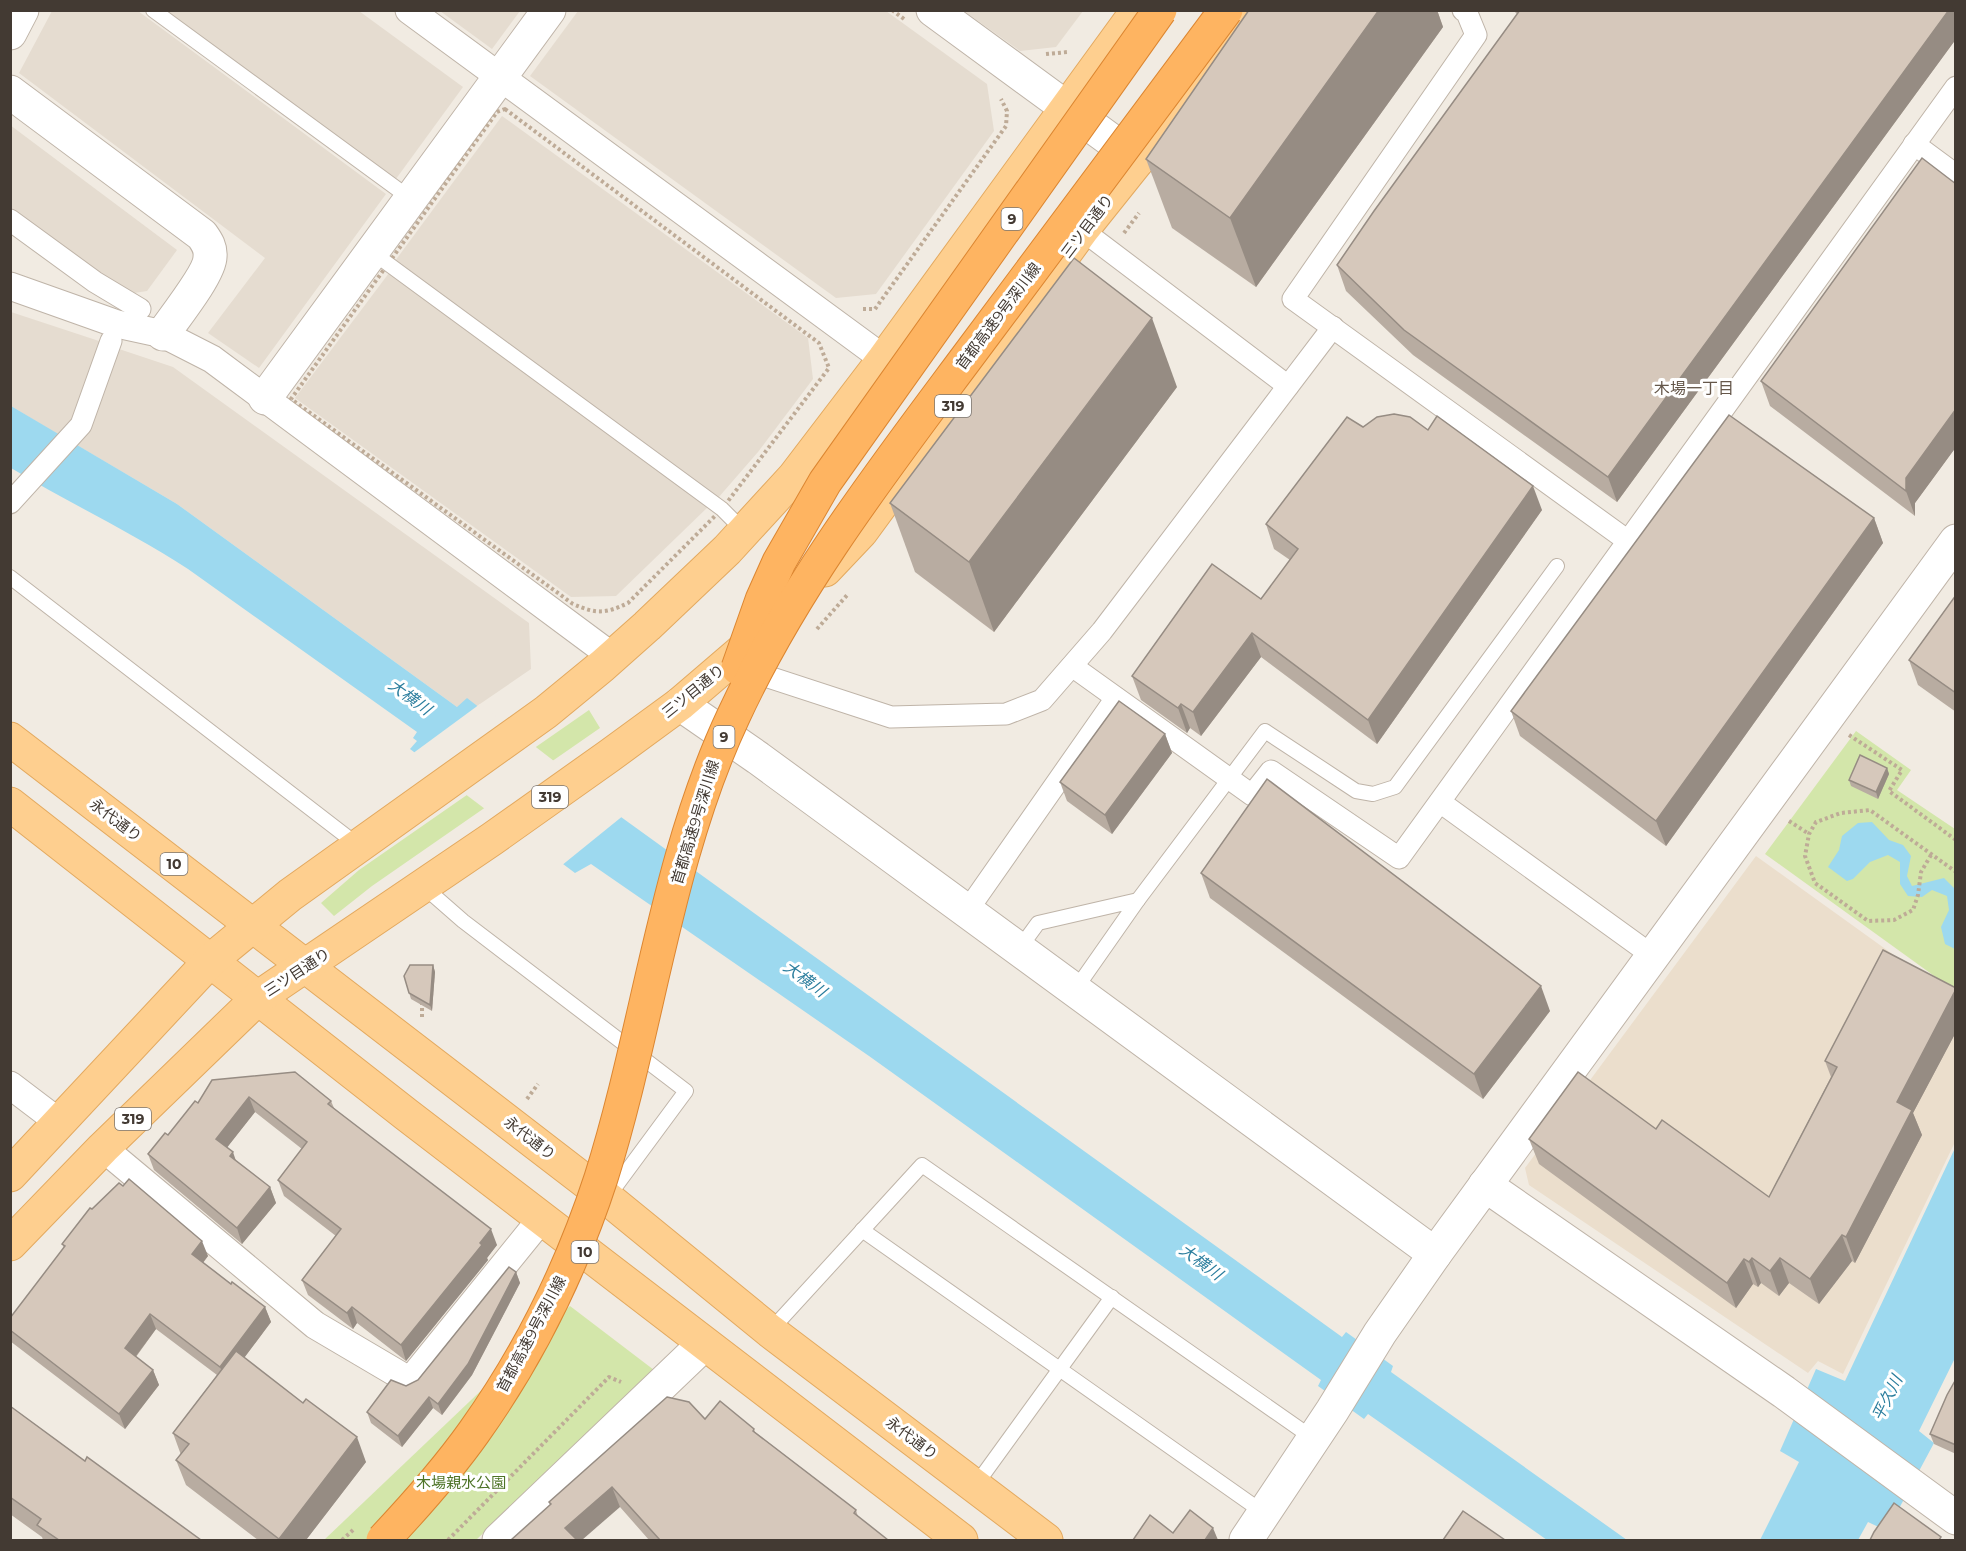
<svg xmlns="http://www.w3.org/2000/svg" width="1966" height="1551" viewBox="0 0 1966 1551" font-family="Montserrat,'Noto Sans JP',sans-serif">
	<rect width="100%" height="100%" fill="#f1ebe2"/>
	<!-- residential -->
	<g fill="#e5dcd0">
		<path d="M52 11H138L386 194 259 368 208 333 265 258 19 73Z"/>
		<path d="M158 11H359L463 87 393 183Z"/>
		<path d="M440 11H520L492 49Z"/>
		<path d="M578 11H886L987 84 994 131 876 294 836 298 530 76Z"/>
		<path d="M964 11H1083L1056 47 1020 51Z"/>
		<path d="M502 116 808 338 813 379 758 452 718 498 395 261Z"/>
		<path d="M10 125 177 250 147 291 128 294 11 212Z"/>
		<path d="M389 273 710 505 616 596 571 597 295 398Z"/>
		<path d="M11 312 102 342 72 424 59 435 11 406Z"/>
		<path d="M119 349 173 367 529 623 531 669 477 706 457 707 177 504 75 444Z"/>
	</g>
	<!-- education -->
	<path fill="#ebdecc" d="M1756 856 1955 999V1142L1843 1374 1818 1361 1808 1373 1529 1185 1525 1168Z"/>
	<!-- green -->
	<g fill="#d3e6aa">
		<path d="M589 710 600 728 372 886 334 916 321 903 359 870Z"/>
		<path d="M1856 731 1911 770 1897 790 1955 829V991L1765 854Z"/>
		<path d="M570 1306 654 1370 476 1540H324Z"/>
	</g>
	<!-- water -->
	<g fill="#9dd9ef">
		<path d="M11 406 177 504 457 707 467 698 621 817 1342 1337 1346 1332 1393 1366 1391 1372 1627 1540H1547L1368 1414 1364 1419 1318 1386 1321 1380 869 1056 591 864 575 873 410 749 417 741 413 738 417 732 188 569C131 532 69 503 11 468Z"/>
		<path d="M1872 822 1889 840 1903 845 1911 856 1907 876 1912 886 1944 878 1955 889V949L1945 944 1941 927 1949 910 1947 896 1932 890 1922 897 1908 896 1900 884V862L1888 855 1870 862 1853 879 1847 881 1828 867 1839 850 1842 836 1858 823Z"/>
		<path d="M1955 1148V1358L1919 1431 1934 1443 1887 1531 1868 1522 1858 1540H1760L1799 1462 1780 1451 1816 1369 1845 1381Z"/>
	</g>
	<!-- pier -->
	<path fill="#f1ebe2" d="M480 704 624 815 561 866 412 754Z"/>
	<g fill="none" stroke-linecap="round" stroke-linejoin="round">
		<defs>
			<g id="service">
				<path d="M153 10 411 199"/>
				<path d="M372 252 722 509 744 531"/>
				<path d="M10 577 359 846"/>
				<path d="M423 886 463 921 686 1091 607 1198"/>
				<path d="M1138 900 1265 731 1356 791 1373 794 1395 787 1557 566"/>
				<path d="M1019 949 1038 923 1138 900 1075 990"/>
				<path d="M862 1230 1264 1513"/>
				<path d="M770 1331 922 1165 1314 1439"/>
				<path d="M975 1486 1112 1297"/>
			</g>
			<g id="pedestrian">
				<path d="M1463 10 1467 13 1476 35 1293 299 1628 541"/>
				<path d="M1914 144 1956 175"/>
				<path d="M10 220 95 282 140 309"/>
				<path d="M1082 230 1288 386"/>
				<path d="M10 503 81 425 111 341"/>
				<path d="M1072 666 1252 795 1271 771 1399 858 1956 87"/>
				<path d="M744 669 891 717 1006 714 1042 700 1102 631 1333 327"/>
				<path d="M1440 802 1653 956"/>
				<path d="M967 911 1116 698"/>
			</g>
			<g id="minor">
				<path d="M409 10 884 359"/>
				<path d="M10 286 117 324 163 334 212 359 613 657"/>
				<path d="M10 1085 60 1123"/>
				<path d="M103 1148 315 1325 410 1381 542 1218"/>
			</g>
			<g id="tertiary">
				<path d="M933 10 1138 160"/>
				<path d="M10 33 22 10"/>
				<path d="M10 92 202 235C207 242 211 248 210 257 210 273 174 318 163 334"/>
				<path d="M265 398 549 10"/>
				<path d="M680 704 758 758 1435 1254"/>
				<path d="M1485 1185 1784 1392 1956 1518"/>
				<path d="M499 1540 704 1344"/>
				<path d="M1246 1540 1332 1411 1380 1333 1435 1254 1956 541"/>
			</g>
			<g id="primary">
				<path d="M825 570 861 532 1082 230 1138 160 1250 10"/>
				<path d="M10 739 607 1198 770 1331 1046 1540"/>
				<path d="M10 804 407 1115 961 1540"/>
				<path d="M10 1175 211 960 290 895 546 712 602 666 647 626 727 550 794 477 884 359 1138 10"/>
				<path d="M10 1244 103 1148 259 997 492 839 609 756 680 704 757 638"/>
			</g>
		</defs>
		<!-- service casing -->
		<use href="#service" stroke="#bfb4a8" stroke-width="16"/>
		<!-- pedestrian casing -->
		<use href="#pedestrian" stroke="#bfb4a8" stroke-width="23"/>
		<!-- minor casing -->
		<use href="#minor" stroke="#bfb4a8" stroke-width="29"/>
		<!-- tertiary casing -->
		<use href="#tertiary" stroke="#bfb4a8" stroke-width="35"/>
		<!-- primary casing -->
		<use href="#primary" stroke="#e3a95f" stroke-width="35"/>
		<!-- path -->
		<g stroke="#beab97" stroke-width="4" stroke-dasharray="3 3" stroke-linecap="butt">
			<path d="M892 10 904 19"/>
			<path d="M1046 54 1068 52"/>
			<path d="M505 109 819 343 829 368 722 509 628 603C605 614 596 614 573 604L291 399 497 112Z"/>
			<path d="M1124 233 1139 213"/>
			<path d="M863 309H875L1006 126 1007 111 1001 99"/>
			<path d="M817 629 848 594"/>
			<path d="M1849 735 1902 770 1889 791 1956 840"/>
			<path d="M1789 821 1809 834"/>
			<path d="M1931 855 1921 872 1918 895 1913 910 1894 920 1868 921 1815 883 1805 856 1809 834 1816 822 1841 813 1870 810 1956 872"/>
			<path d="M422 1017V1000"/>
			<path d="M527 1099 538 1084"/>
			<path d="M342 1540 353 1530"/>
			<path d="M448 1540 609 1377 621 1382"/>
		</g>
		<!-- service -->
		<use href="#service" stroke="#fff" stroke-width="14"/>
		<!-- pedestrian -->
		<use href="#pedestrian" stroke="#fff" stroke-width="21"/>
		<!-- minor -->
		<use href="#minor" stroke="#fff" stroke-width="27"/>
		<!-- tertiary -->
		<use href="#tertiary" stroke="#fff" stroke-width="33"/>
		<!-- primary -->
		<use href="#primary" stroke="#fecf8f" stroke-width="33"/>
		<defs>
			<g id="motorway-bridge">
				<path d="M738 668 762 600 779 562 825 482 1160 10"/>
				<path d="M383 1540C415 1506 447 1470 474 1432 529 1355 572 1267 601 1178 649 1026 665 862 733 717 793 587 880 474 965 360 1052 243 1140 127 1226 10"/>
			</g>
		</defs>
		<!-- motorway-bridge casing -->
		<use href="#motorway-bridge" stroke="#dc8631" stroke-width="35" stroke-linecap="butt"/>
		<!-- motorway-bridge -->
		<use href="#motorway-bridge" stroke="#feb461" stroke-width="33"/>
	</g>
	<!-- wall -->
	<g fill="#b8aca1">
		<path d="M1249 10H1437L1443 27 1256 287 1172 228 1146 159Z"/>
		<path d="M1513 10H1956V39L1617 502 1413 355 1346 291 1337 265 1517 14Z"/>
		<path d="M1956 184V447L1915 503V516L1770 406 1761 381Z"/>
		<path d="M1177 387 994 632 915 572 890 503Z"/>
		<path d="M1363 427 1542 510 1377 744 1261 657 1201 736 1190 728 1187 733 1141 700 1132 676 1261 599 1290 560 1274 549 1266 524Z"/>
		<path d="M1874 518 1883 543 1666 846 1520 736 1511 711Z"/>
		<path d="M1956 595V712L1918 685 1909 660Z"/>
		<path d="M1165 734 1172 753 1112 834 1067 801 1060 782Z"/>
		<path d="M1887 768 1889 774 1878 799 1851 786 1849 780Z"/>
		<path d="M1201 873 1550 1011 1483 1099 1210 898Z"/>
		<path d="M433 965 435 972 432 1011 411 999 404 976Z"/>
		<path d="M1956 988V1032L1913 1113 1922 1135 1855 1263 1852 1261 1819 1304 1789 1283 1779 1296 1761 1283 1758 1287 1753 1284 1736 1308 1539 1164 1529 1139 1656 1129 1769 1197 1831 1077 1825 1061Z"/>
		<path d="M212 1080 331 1101 334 1108 497 1245 487 1258 488 1260 406 1361 357 1323 353 1329 308 1295 302 1280 336 1236 284 1196 278 1180 302 1149 255 1112 227 1147 236 1161 270 1187 276 1203 242 1244 154 1170 148 1154 168 1135 198 1103Z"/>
		<path d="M92 1209 208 1256 203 1263 231 1284 265 1307 271 1322 244 1358 366 1462 306 1540H258L186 1485 176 1460 181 1455 173 1433 217 1375 156 1329 136 1357 153 1370 159 1385 125 1429 10 1341V1318L64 1248 62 1244Z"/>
		<path d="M516 1272 520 1283 472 1375 442 1415 433 1408 402 1447 371 1423 367 1412 406 1386 418 1380Z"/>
		<path d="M1956 1378V1454L1934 1444 1930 1434Z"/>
		<path d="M10 1406 85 1461 201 1540H43L42 1537 10 1514Z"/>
		<path d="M705 1419 754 1429 755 1432 856 1510 858 1517 888 1540H649L620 1507 550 1505 549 1502Z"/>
	</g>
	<!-- shaded-wall -->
	<g fill="#968c83">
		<path d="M1379 10H1437L1443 27 1256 287 1230 218Z"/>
		<path d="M1949 10H1956V39L1617 502 1608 477Z"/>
		<path d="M1152 318 1177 387 994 632 969 562Z"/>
		<path d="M1956 409V447L1915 503V516L1906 491V478Z"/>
		<path d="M1533 486 1542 510 1377 744 1368 720Z"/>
		<path d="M1874 518 1883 543 1666 846 1656 821Z"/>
		<path d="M1252 633 1261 657 1201 736 1193 712Z"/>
		<path d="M1181 704 1190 728 1187 733 1178 708Z"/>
		<path d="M1165 734 1172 753 1112 834 1105 815Z"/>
		<path d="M1887 768 1889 774 1878 799 1876 792Z"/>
		<path d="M433 965 435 972 432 1011 430 1005Z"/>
		<path d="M1541 986 1550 1011 1483 1099 1474 1074Z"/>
		<path d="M1956 989V1032L1913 1113 1922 1135 1855 1263 1846 1237 1897 1102Z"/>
		<path d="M249 1097 255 1112 222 1154 216 1139Z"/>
		<path d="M233 1152 238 1167 230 1156Z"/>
		<path d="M270 1187 276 1203 242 1244 237 1228Z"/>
		<path d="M491 1229 497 1245 487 1258 488 1260 406 1361 401 1345Z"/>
		<path d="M1842 1235 1852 1261 1819 1304 1810 1279Z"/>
		<path d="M202 1241 208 1256 197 1270 192 1254Z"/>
		<path d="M1752 1258 1761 1283 1758 1287 1749 1262Z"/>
		<path d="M1780 1258 1789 1283 1779 1296 1770 1271Z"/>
		<path d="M1744 1259 1753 1284 1736 1308 1727 1283Z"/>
		<path d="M516 1272 520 1283 472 1375 442 1415 438 1404Z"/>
		<path d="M265 1307 271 1322 226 1382 220 1367Z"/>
		<path d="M352 1307 357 1323 353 1329 347 1313Z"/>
		<path d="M150 1314 156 1329 130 1364 125 1348Z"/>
		<path d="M153 1370 159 1385 125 1429 119 1414Z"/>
		<path d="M429 1397 433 1408 402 1447 398 1436Z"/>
		<path d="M357 1437 366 1462 306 1540H280L279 1539Z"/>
		<path d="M612 1487 620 1507 582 1540H570L565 1528Z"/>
		<path d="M1213 1528 1218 1540H1205Z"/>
	</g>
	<!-- building -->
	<g fill="#d6c8bb" stroke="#968c83" stroke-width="1.5">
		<path d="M1249 10H1379L1230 218 1146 159Z"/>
		<path d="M1520 10H1949L1608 477 1404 330 1337 265 1374 211Z"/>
		<path d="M1922 158 1956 184V409L1906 478V491L1761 381Z"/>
		<path d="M1074 258 1152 318 969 562 890 503Z"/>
		<path d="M1394 414 1410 417 1428 430 1437 416 1533 486 1368 720 1252 633 1193 712 1181 704 1178 708 1132 676 1212 564 1261 599 1298 549 1266 524 1347 417 1363 427 1377 417Z"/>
		<path d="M1729 415 1874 518 1656 821 1511 711Z"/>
		<path d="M1956 595V693L1909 660Z"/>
		<path d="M1119 701 1165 734 1105 815 1060 782Z"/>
		<path d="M1860 755 1887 768 1876 792 1849 780Z"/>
		<path d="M1267 779 1541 986 1474 1074 1201 873Z"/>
		<path d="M1883 950 1956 988V989L1897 1102 1912 1110 1846 1237 1842 1235 1810 1279 1780 1258 1770 1271 1752 1258 1749 1262 1744 1259 1727 1283 1529 1139 1578 1072 1656 1129 1662 1120 1769 1197 1837 1067 1825 1061Z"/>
		<path d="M410 965H433L430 1005 409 993 404 976Z"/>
		<path d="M295 1072 331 1101 328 1104 491 1229 480 1243 482 1245 401 1345 352 1307 347 1313 302 1280 341 1229 278 1180 307 1142 249 1097 216 1139 233 1152 230 1156 270 1187 237 1228 148 1154 165 1133 168 1135 195 1101 198 1103 212 1080Z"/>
		<path d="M129 1179 202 1241 192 1254 231 1284 232 1282 265 1307 220 1367 150 1314 125 1348 153 1370 119 1414 10 1330V1318L65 1246 62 1244 90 1208 92 1209 119 1183 123 1186Z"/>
		<path d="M509 1267 516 1272 468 1364 438 1404 429 1397 398 1436 367 1412 391 1380 406 1386 418 1380Z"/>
		<path d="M236 1351 303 1403 306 1399 357 1437 279 1539 176 1460 189 1444 173 1433Z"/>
		<path d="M1956 1379V1445L1930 1434 1947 1395Z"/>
		<path d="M667 1397 689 1402 705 1419 720 1401 754 1429 753 1431 856 1510 854 1513 888 1540H660L612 1487 565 1528 577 1540H511L551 1504 549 1502Z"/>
		<path d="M10 1406 85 1461 87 1457 201 1540H59L37 1525 41 1519 10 1497Z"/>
		<path d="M1894 1503 1941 1537 1939 1540H1940H1870L1874 1532Z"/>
		<path d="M1190 1510 1213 1528 1205 1540H1133L1150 1515 1173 1533Z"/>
		<path d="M1463 1511 1505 1540H1443Z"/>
	</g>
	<g text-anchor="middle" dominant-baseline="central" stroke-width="6" stroke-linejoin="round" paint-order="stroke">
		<!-- shield labels -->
		<g fill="#fff" stroke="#7b7570" stroke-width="1.5">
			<rect x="1001.5" y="208" width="21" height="22" rx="4.5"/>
			<rect x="935" y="395" width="36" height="22" rx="4.5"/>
			<rect x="713.5" y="726" width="21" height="22" rx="4.5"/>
			<rect x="532" y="786" width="36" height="22" rx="4.5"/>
			<rect x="160.5" y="853" width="27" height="22" rx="4.5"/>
			<rect x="115" y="1108" width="36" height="22" rx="4.5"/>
			<rect x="571.5" y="1241" width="27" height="22" rx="4.5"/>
		</g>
		<g font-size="14" font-weight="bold" fill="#433a33">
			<text x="1012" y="219">9</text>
			<text x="953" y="406">319</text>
			<text x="724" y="737">9</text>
			<text x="550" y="797">319</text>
			<text x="174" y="864">10</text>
			<text x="133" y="1119">319</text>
			<text x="585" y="1252">10</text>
		</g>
		<!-- street labels -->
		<g font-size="15" fill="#433a33" stroke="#fff">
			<text transform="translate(1087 226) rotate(-53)">三ツ目通り</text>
			<text transform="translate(998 316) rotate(-53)">首都高速9号深川線</text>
			<text transform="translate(693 691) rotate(-39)">三ツ目通り</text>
			<text transform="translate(116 820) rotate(37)">永代通り</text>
			<text transform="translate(695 822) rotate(-73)">首都高速9号深川線</text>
			<text transform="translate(297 972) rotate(-33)">三ツ目通り</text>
			<text transform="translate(530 1138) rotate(38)">永代通り</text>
			<text transform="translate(531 1334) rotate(-62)">首都高速9号深川線</text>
			<text transform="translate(912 1438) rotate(37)">永代通り</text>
		</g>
		<!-- park labels -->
		<g font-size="15" fill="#4e7427" stroke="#fff">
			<text x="461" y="1482">木場親水公園</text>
		</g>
		<!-- neighbourhood labels -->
		<g font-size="16" fill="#65574a" stroke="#fff">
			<text x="1694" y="388">木場一丁目</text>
		</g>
		<!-- water labels -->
		<g font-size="16" font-style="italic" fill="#2a7d9d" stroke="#fff">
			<text transform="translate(410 697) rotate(36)">大横川</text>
			<text transform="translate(805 979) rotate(36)">大横川</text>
			<text transform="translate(1201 1262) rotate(36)">大横川</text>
			<text transform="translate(1887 1398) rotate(-64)">平久川</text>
		</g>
	</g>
	<!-- border -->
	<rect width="1966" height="1551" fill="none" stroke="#433a33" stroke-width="24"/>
</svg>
